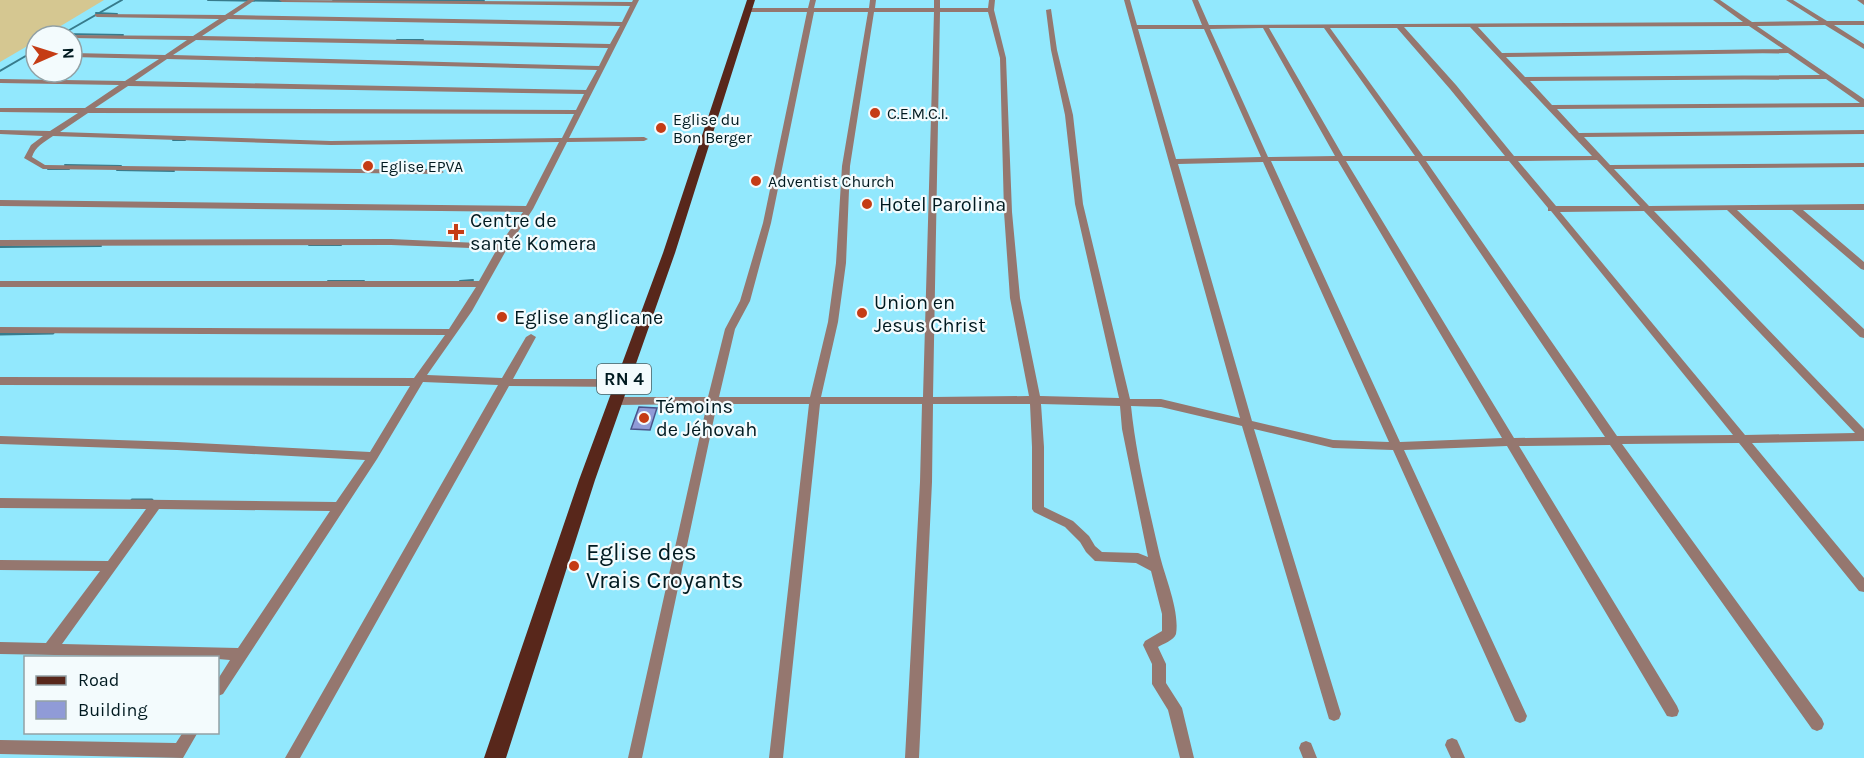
<svg xmlns="http://www.w3.org/2000/svg" width="1864" height="758" viewBox="0 0 1864 758" font-family="Karla,sans-serif">
	<rect width="100%" height="100%" fill="#92e8fd"/>
	<!-- green -->
	<path fill="#d5c791" d="M0 0H104L44 36H36V41L0 62Z"/>
	<g fill="none" stroke-linecap="round" stroke-linejoin="round">
		<!-- stream-far1 -->
		<g stroke="#377b8c" stroke-width="2">
			<path d="M208 0 284 1"/>
			<path d="M333 0 484 1"/>
			<path d="M96 13 117 14"/>
			<path d="M61 34 123 35"/>
			<path d="M59 36 122 0"/>
			<path d="M397 40H423"/>
			<path d="M0 71 36 50"/>
			<path d="M173 140H185"/>
			<path d="M65 165 121 166"/>
			<path d="M48 169H69"/>
			<path d="M117 170 174 171"/>
			<path d="M410 170H441"/>
			<path d="M309 245H341"/>
			<path d="M0 247 101 246"/>
			<path d="M328 281H364"/>
			<path d="M460 281 473 280"/>
		</g>
		<!-- stream -->
		<g stroke="#377b8c" stroke-width="3">
			<path d="M0 334 53 333"/>
			<path d="M132 500H152"/>
		</g>
	</g>
	<!-- building -->
	<path fill="#909bd7" stroke="#4a5389" stroke-width="1.5" d="M639 407 657 408 650 430 631 429Z"/>
	<g fill="none" stroke-linecap="round" stroke-linejoin="round">
		<!-- minor -->
		<g fill="#95776f" fill-rule="evenodd">
			<path d="M248 0H255L233 15 622 22 630 6 282 2 279 0 632 2 633 0H639L569 138 644 137 648 139 644 141 567 142 533 209 508 247 472 311 427 375 502 378 526 337 531 334 536 337 513 379H623L628 383 623 387 509 386 300 758H285L498 385 423 382 377 459 223 694 218 696V679L230 660 218 659V658L0 654V642L46 643 100 571 0 570V560L108 561 146 509 0 508V498L336 502 365 460 177 450 0 444V436L177 442 370 452 410 386 0 385V377L414 378 445 335 0 333V327L449 329 476 287H0V281H479L497 249 391 245 0 246V240L391 239 500 244 523 212 0 206V200L526 206 559 142 331 145 53 136C44 142 35 147 32 157L45 165 440 170 444 172 440 174 43 169 24 158 31 145 43 136 0 134V130L50 131 78 113 0 112V108H85L119 85 0 83V79L125 81 159 59 72 57V53L165 55 187 40 72 38V36H64L65 35 193 36 219 19 97 17 95 16V14L225 15ZM228 19 620 26 610 44 202 36ZM196 40 608 48 599 66 173 55ZM167 59 597 70 586 90 135 81ZM128 86 584 94 576 110 95 108ZM88 113 574 114 562 138 331 141 60 132ZM159 509 330 511 238 648 62 644Z"/>
			<path d="M810 0H816L814 8H869L870 0H876L875 8H934V0H940V8H988L989 0H995L994 10 1006 58 1012 212 1020 298 1040 396 1119 398 1075 204 1065 115 1051 50 1046 10 1051 9 1057 50 1073 115 1083 204 1130 399H1161L1240 418 1124 0H1130L1137 25H1202L1192 0H1198L1209 25 1743 22 1713 0H1720L1752 22 1819 21 1786 0H1793L1827 21H1864V25H1834L1864 44V49L1825 25 1757 26 1864 99V107L1557 109 1579 133 1864 130V134L1584 137 1610 165 1864 163V167L1614 169 1649 206 1864 204V210H1803L1864 262V270L1861 269 1792 210H1737L1864 329V338L1860 337 1727 210 1654 211 1864 429V441L1752 443 1864 578V592L1859 591 1739 443 1622 444 1822 719 1824 724 1822 729 1817 731 1812 729 1610 445 1519 446 1677 706 1679 711 1677 716 1672 717 1667 716 1507 446 1404 450 1527 716 1525 721 1520 723 1515 721 1393 450 1333 448 1254 429 1341 714 1339 719 1334 721 1329 719 1242 426 1161 407 1131 406C1136 455 1148 504 1159 552 1164 575 1180 610 1176 634 1174 640 1163 644 1158 647L1166 664V683L1182 708 1194 758H1180L1168 710 1152 684V664L1143 645 1145 641 1162 631V614L1151 571 1136 563 1095 561 1086 552 1080 542 1065 527 1034 512 1032 509V447L1030 404H933L932 482 919 758H905L920 482 922 404H820L783 758H769L809 404H717L642 758H628L707 404 616 405 611 401 616 397H708L725 329 740 301 763 223 807 12H747L744 10 747 8H808ZM814 12H868L842 166 836 263 828 322 810 397H719L735 329 750 301 771 223ZM874 12H934L923 397H821L838 322 846 263 850 166ZM940 12H988L1000 58 1004 212 1010 298 1029 396 933 397ZM1749 26 1783 49 1502 53 1478 27ZM1404 27H1470L1592 156H1514L1456 85ZM1263 28 1335 156 1268 157 1210 29ZM1269 28H1324L1415 156H1343ZM1330 28H1397L1450 89 1505 156H1423ZM1138 29H1204L1261 157 1176 159ZM1788 53 1820 75 1525 77 1506 57ZM1826 79 1860 103 1552 105 1530 81ZM1597 160 1640 206H1556L1518 161ZM1271 161H1338L1502 438 1400 442ZM1346 161H1418L1605 437 1514 438ZM1426 161H1509L1548 208V211H1551L1733 435 1617 436ZM1263 162 1389 442 1333 440 1252 421 1178 164ZM1644 211 1855 433 1745 435 1560 212ZM1041 404 1120 406 1122 429 1148 557 1138 553 1102 552 1095 546 1089 536 1073 521 1044 507V447Z"/>
			<path d="M1857 0H1864V5Z"/>
			<path d="M32 52H36V56L30 55 29 54Z"/>
			<path d="M183 732H198L183 758 0 754V740L176 743Z"/>
			<path d="M1452 738 1457 740 1465 758H1451L1445 745 1447 740Z"/>
			<path d="M1306 741 1311 743 1317 758H1303L1299 748 1301 743Z"/>
		</g>
		<!-- primary -->
		<path fill="#58271b" fill-rule="evenodd" d="M747 0H755L675 253 595 480 506 758H484L579 480 663 253Z"/>
	</g>
	<!-- markers -->
	<g fill="#c53c15" stroke="#f3fbfd" stroke-width="2">
		<circle cx="875" cy="113" r="6"/>
		<circle cx="661" cy="128" r="6"/>
		<circle cx="368" cy="166" r="6"/>
		<circle cx="756" cy="181" r="6"/>
		<circle cx="867" cy="204" r="6"/>
		<path d="M453 223h6v6h6v6h-6v6h-6v-6h-6v-6h6z"/>
		<circle cx="862" cy="313" r="6"/>
		<circle cx="502" cy="317" r="6"/>
		<circle cx="644" cy="418" r="6"/>
		<circle cx="574" cy="566" r="6"/>
	</g>
	<g text-anchor="middle" dominant-baseline="central" stroke-width="4.5" stroke-linejoin="round" paint-order="stroke">
		<!-- far-poi labels -->
		<g font-size="16" fill="#001a20" stroke="#f3fbfd" text-anchor="start">
			<text x="887" y="113">C.E.M.C.I.</text>
			<text x="673" y="119">Eglise du<tspan x="673" dy="18">Bon Berger</tspan></text>
			<text x="380" y="166">Eglise EPVA</text>
			<text x="768" y="181">Adventist Church</text>
		</g>
		<!-- shield labels -->
		<rect fill="#f3fbfd" stroke="#495e62" stroke-width="1.5" x="597" y="364" width="54" height="30" rx="4.5"/>
		<g font-size="18" font-weight="bold" fill="#001a20">
			<text x="624" y="379">RN 4</text>
		</g>
		<!-- poi labels -->
		<g font-size="20" fill="#001a20" stroke="#f3fbfd" text-anchor="start">
			<text x="879" y="204">Hotel Parolina</text>
			<text x="470" y="220">Centre de<tspan x="470" dy="23">santé Komera</tspan></text>
			<text x="874" y="302">Union en<tspan x="874" dy="23">Jesus Christ</tspan></text>
			<text x="514" y="317">Eglise anglicane</text>
			<text x="656" y="406">Témoins<tspan x="656" dy="23">de Jéhovah</tspan></text>
		</g>
		<!-- near-poi labels -->
		<g font-size="24" fill="#001a20" stroke="#f3fbfd" text-anchor="start">
			<text x="586" y="552">Eglise des<tspan x="586" dy="28">Vrais Croyants</tspan></text>
		</g>
	</g>
	<!-- legend -->
	<rect x="24" y="656" width="195" height="78" fill="#f3fbfd" stroke="#92a1a5" stroke-width="1.5"/>
	<rect x="36" y="676" width="30" height="9" fill="#58271b" stroke="#92a1a5" stroke-width="1.5"/>
	<text x="78" y="686" font-size="18" fill="#001a20">Road</text>
	<rect x="36" y="701" width="30" height="18" fill="#909bd7" stroke="#92a1a5" stroke-width="1.5"/>
	<text x="78" y="716" font-size="18" fill="#001a20">Building</text>
	<!-- north arrow -->
	<g transform="translate(54 54) rotate(87)"><circle r="28" fill="#f3fbfd" stroke="#92a1a5" stroke-width="1.5"/>
	<path d="M0-4.5L10 22L0 15L-10 22Z" fill="#c53c15"/>
	<text y="-9" font-size="16" font-weight="bold" text-anchor="middle" fill="#001a20">N</text>
	</g>
</svg>
